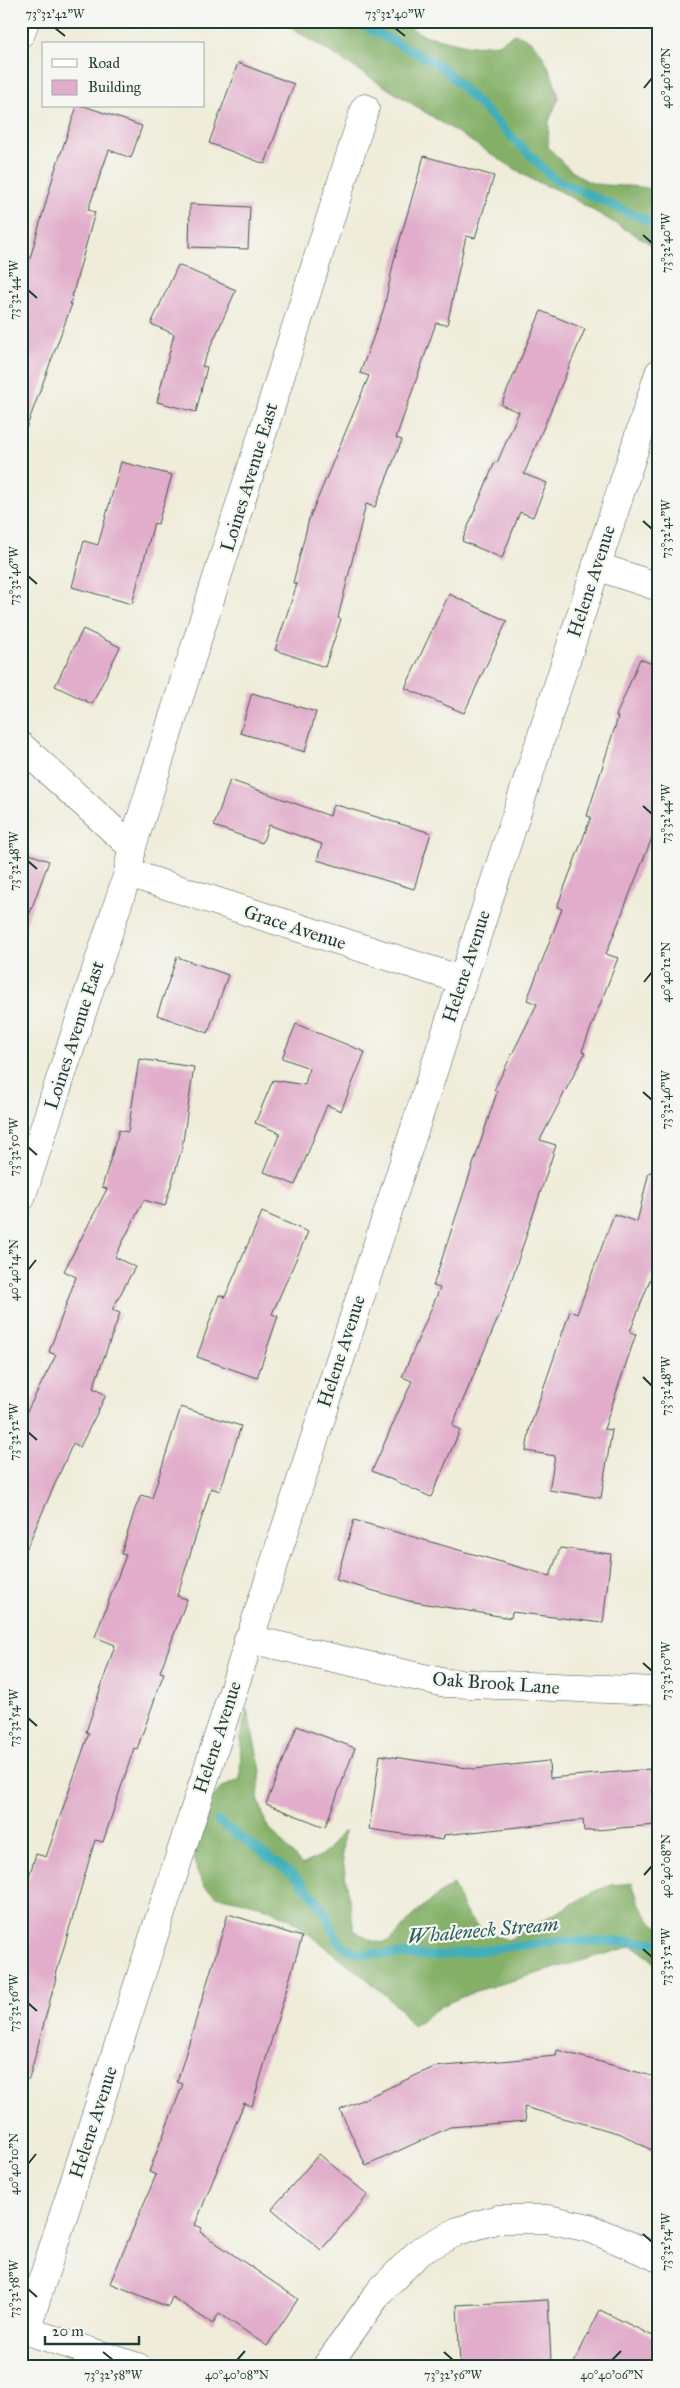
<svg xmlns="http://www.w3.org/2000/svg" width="680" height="2388" viewBox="0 0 680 2388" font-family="'IM FELL Great Primer',serif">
	<rect width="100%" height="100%" fill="#f6f6f2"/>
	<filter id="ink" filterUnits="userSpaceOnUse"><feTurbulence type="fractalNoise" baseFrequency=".02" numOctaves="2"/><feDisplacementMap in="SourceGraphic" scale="10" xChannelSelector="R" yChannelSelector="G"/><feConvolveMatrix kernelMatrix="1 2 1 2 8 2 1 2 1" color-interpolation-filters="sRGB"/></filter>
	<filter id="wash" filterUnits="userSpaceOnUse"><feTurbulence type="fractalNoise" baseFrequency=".0096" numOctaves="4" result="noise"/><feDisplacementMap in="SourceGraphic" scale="20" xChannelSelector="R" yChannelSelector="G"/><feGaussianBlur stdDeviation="1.12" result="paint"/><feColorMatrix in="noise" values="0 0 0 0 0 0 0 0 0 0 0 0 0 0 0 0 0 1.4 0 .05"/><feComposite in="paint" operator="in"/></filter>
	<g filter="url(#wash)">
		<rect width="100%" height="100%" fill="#efecd9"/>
		<!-- forest -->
		<g fill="#84b068" stroke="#52764e">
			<path d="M281 21H399L423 35 471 46 498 44 515 34C543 40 551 73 559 97L549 121 548 147C561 161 577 180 597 184 618 187 638 184 659 191V249L560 191 534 181Z"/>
			<path d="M247 1709 261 1770 258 1798 266 1824 302 1865 325 1853 344 1831 342 1854 354 1930C390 1956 392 1937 416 1913 427 1902 441 1893 453 1884 468 1921 470 1926 508 1940L597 1890 612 1885 632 1883C638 1900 643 1918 659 1927V1969L652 1960 633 1946 476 1991 441 2006 413 2026 398 2007 367 1979 290 1919 259 1905 216 1896 205 1887 197 1872 194 1853 210 1801 221 1788 240 1779 241 1734Z"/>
		</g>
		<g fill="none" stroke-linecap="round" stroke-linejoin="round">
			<!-- stream -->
			<g stroke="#3fafb9" stroke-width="9">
				<path d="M354 21 441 66 554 179 659 226"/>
				<path d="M218 1821 295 1876 316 1899 327 1917 337 1940 345 1948 358 1953 436 1956 559 1941 659 1942"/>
			</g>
		</g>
		<g id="blocks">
			<!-- building -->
			<g fill="#e1adca">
				<path d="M238 63 294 84 265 164 209 143Z"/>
				<path d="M77 106H84L142 126 131 158 109 150 88 210 95 212 70 304H72L24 434H21V290L55 170Z"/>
				<path d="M424 156 494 176 475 238 466 236 447 325 436 323 396 438 402 440 375 507 366 504 338 618 341 619 325 667 275 650 297 584 293 583 309 519 369 376 360 373 384 308 394 260Z"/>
				<path d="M190 204 250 207 248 249 189 247Z"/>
				<path d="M178 265 236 290 202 366 207 367 196 412 157 402 174 334 151 324Z"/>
				<path d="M541 311 585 329 524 474 547 483 533 517 520 512 502 558 462 541 495 462 497 463 519 412 501 405Z"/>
				<path d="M121 462 172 475 158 524 154 523 132 604 72 587 84 541 98 545Z"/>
				<path d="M449 594 507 621 464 713 405 688Z"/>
				<path d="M83 629 120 647 92 704 55 686Z"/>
				<path d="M640 659 659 667V820L606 954 618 958 582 1051 585 1053 540 1140 556 1145 502 1309 452 1426 460 1430 431 1497 372 1471 412 1381 402 1377 440 1288 433 1286 497 1092 494 1090 537 1004 527 1000 562 909 557 907 591 817 587 816 618 717 616 716Z"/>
				<path d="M252 693 316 712 305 752 240 733Z"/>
				<path d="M230 780 330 816 333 804 431 833 414 889 317 860 322 844 269 825 262 843 214 826Z"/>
				<path d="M21 851 49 861 24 929H21Z"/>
				<path d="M177 957 228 975 208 1033 157 1015Z"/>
				<path d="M296 1024 365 1052 341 1111 327 1105 295 1185 264 1172 280 1133 255 1123 273 1080 305 1085 309 1068 282 1058Z"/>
				<path d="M139 1059 194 1067 182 1148 165 1206 144 1200 115 1257 135 1267 112 1310 120 1313 93 1388 106 1395 80 1447 73 1443 21 1561V1423L56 1355 49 1352 76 1277 64 1271 107 1189 102 1187 119 1130 128 1132Z"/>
				<path d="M649 1172 659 1173V1256L630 1332 636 1334 604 1429 612 1430 601 1498 549 1490 555 1456 526 1451 530 1427 570 1311 577 1314 614 1214 637 1222Z"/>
				<path d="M262 1212 308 1232 272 1314 278 1316 257 1378 197 1357 219 1295 225 1297Z"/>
				<path d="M181 1407 241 1426 220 1491 211 1488 177 1596 187 1599 160 1672 164 1673 137 1749 134 1748 103 1842 95 1840 55 1978H56L29 2079 21 2078V1902L36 1854 46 1857 89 1733 86 1732 115 1645 95 1637 126 1555 121 1554 135 1509 141 1495 152 1498Z"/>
				<path d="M354 1520 550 1576 560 1548 611 1554 603 1623 512 1612 511 1618 409 1601 336 1580Z"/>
				<path d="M297 1726 355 1748 325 1827 266 1804Z"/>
				<path d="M380 1755 474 1769 549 1761 550 1778 651 1769 656 1825 584 1831 583 1820 444 1835 443 1840 369 1829Z"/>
				<path d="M228 1914 302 1937 252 2106 244 2103 195 2225 202 2228 200 2232 298 2299 267 2346 219 2313 213 2324 172 2297 168 2307 110 2283 156 2175 149 2172 183 2084 177 2082Z"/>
				<path d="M557 2050 659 2078V2154L621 2134 524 2107 526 2121 450 2127 366 2166 340 2110 434 2067 556 2056Z"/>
				<path d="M319 2154 368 2195 321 2250 272 2209Z"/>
				<path d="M548 2300 551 2360 460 2366 457 2305Z"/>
				<path d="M600 2310 659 2339V2353L652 2367H572Z"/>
			</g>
		</g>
	</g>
	<g filter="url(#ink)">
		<use href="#blocks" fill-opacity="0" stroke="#3e574d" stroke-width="1"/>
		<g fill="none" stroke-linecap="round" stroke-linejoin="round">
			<defs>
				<g id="minor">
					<path d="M21 33 25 21"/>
					<path d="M596 566 659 587"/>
					<path d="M21 746 132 847"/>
					<path d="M128 873 462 980"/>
					<path d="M21 1198 128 873 132 847 365 108"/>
					<path d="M248 1639 446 1683 659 1691"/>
					<path d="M21 2329 138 2367"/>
					<path d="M26 2331 659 373"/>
					<path d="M326 2367 380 2291 420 2251 458 2231 498 2219H548L589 2228 659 2258"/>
				</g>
			</defs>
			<!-- minor casing -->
			<use href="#minor" stroke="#3e574d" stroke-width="29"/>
			<!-- minor -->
			<use href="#minor" stroke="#fff" stroke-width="28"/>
		</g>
	</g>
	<!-- ticks -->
	<path fill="none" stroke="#1f3d34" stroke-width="2" d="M55 28 65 36M395 28 405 36M644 88 652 78M643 235 652 243M28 290 37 298M643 521 652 529M28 576 37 584M643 806 652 814M28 861 37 869M644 982 652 972M643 1092 652 1100M28 1147 37 1155M28 1270 36 1260M643 1377 652 1386M28 1432 37 1440M643 1663 652 1671M28 1718 37 1726M644 1875 652 1866M643 1949 652 1957M28 2003 37 2011M28 2164 36 2154M643 2234 652 2242M28 2289 37 2297M103 2352 113 2360M444 2352 453 2360M237 2360 245 2351M612 2360 621 2351"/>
	<g text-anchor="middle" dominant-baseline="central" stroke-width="4.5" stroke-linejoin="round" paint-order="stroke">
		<!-- street labels -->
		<g font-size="19" fill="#1f3d34" stroke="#f6f6f2">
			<text transform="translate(249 477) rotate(-73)">Loines Avenue East</text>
			<text transform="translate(591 581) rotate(-72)">Helene Avenue</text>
			<text transform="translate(295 927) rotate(18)">Grace Avenue</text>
			<text transform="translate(466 966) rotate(-72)">Helene Avenue</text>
			<text transform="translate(74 1035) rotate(-72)">Loines Avenue East</text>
			<text transform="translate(341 1351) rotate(-72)">Helene Avenue</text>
			<text transform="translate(496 1683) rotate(4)">Oak Brook Lane</text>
			<text transform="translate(217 1737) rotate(-72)">Helene Avenue</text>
			<text transform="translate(93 2122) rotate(-72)">Helene Avenue</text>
		</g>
		<!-- water labels -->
		<g font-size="20" font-style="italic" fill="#295f5c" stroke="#f6f6f2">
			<text transform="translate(483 1930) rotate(-5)">Whaleneck Stream</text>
		</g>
	</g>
	<!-- margin -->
	<rect width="680" height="2388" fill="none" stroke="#f6f6f2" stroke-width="55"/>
	<!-- legend -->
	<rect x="42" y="42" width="162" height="65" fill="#f6f6f2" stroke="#a0aca6"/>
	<rect x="52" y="59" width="25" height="8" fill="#ffffff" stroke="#a0aca6"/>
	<text x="88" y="68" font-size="15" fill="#1f3d34">Road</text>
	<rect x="52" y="80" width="25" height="15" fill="#e1adca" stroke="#a0aca6"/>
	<text x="88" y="92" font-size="15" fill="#1f3d34">Building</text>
	<!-- scale -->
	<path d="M45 2336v8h94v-8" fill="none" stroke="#1f3d34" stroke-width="2.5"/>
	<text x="52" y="2336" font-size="15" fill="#1f3d34" stroke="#f6f6f2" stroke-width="4" paint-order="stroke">20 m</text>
	<rect x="28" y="28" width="624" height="2332" fill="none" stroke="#1f3d34" stroke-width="2"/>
	<g font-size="12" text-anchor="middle" fill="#1f3d34">
		<text x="55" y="18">73°32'42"W</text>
		<text x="395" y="18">73°32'40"W</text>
		<text transform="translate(666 78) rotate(-90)" y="4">40°40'16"N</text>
		<text transform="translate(666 243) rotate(-90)" y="4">73°32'40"W</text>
		<text transform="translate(14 290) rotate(-90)" y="4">73°32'44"W</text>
		<text transform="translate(666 529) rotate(-90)" y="4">73°32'42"W</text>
		<text transform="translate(14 576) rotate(-90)" y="4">73°32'46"W</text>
		<text transform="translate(666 814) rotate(-90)" y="4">73°32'44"W</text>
		<text transform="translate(14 861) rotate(-90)" y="4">73°32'48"W</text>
		<text transform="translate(666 972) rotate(-90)" y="4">40°40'12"N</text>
		<text transform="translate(666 1100) rotate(-90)" y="4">73°32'46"W</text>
		<text transform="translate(14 1147) rotate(-90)" y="4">73°32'50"W</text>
		<text transform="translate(14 1270) rotate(-90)" y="4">40°40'14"N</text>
		<text transform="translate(666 1386) rotate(-90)" y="4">73°32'48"W</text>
		<text transform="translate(14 1432) rotate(-90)" y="4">73°32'52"W</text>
		<text transform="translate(666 1671) rotate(-90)" y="4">73°32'50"W</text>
		<text transform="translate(14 1718) rotate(-90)" y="4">73°32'54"W</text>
		<text transform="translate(666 1866) rotate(-90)" y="4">40°40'08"N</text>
		<text transform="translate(666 1957) rotate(-90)" y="4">73°32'52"W</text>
		<text transform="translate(14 2003) rotate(-90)" y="4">73°32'56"W</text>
		<text transform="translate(14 2164) rotate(-90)" y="4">40°40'10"N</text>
		<text transform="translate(666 2242) rotate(-90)" y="4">73°32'54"W</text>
		<text transform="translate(14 2289) rotate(-90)" y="4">73°32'58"W</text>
		<text x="113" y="2379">73°32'58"W</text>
		<text x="237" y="2379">40°40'08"N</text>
		<text x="453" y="2379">73°32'56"W</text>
		<text x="612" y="2379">40°40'06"N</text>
	</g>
</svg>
